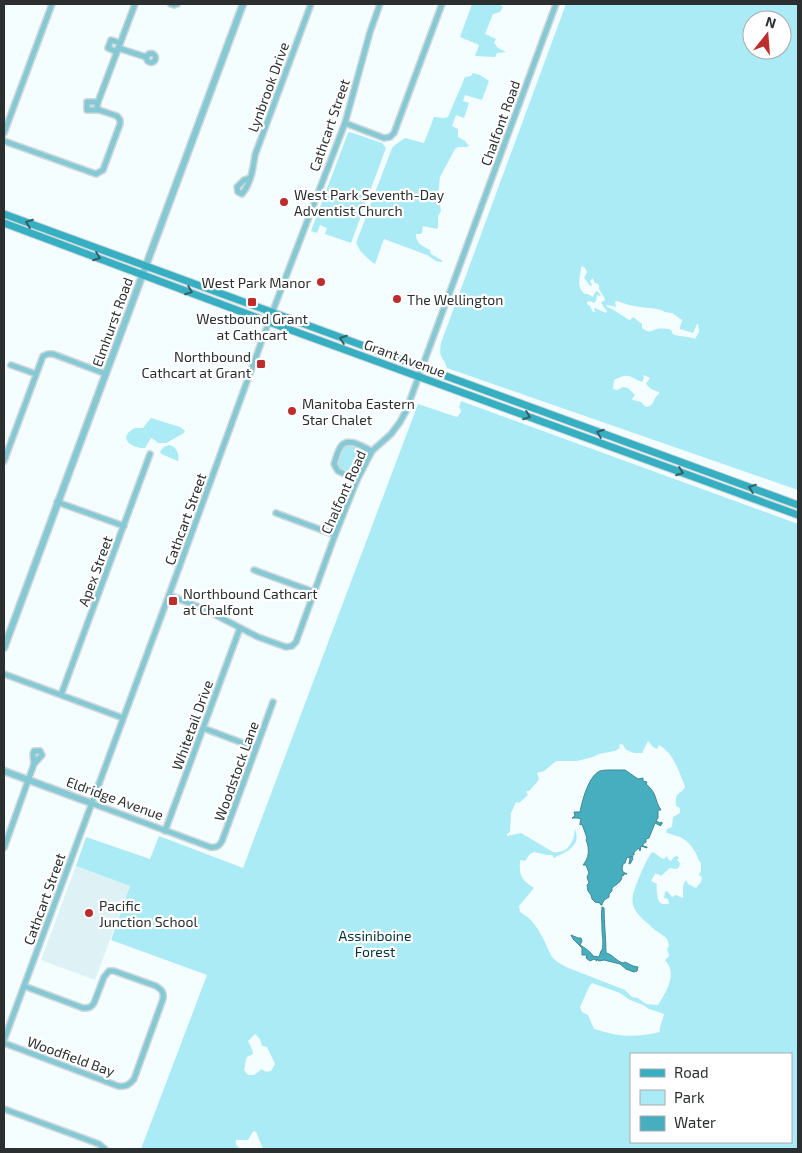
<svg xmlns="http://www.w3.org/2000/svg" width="802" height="1153" viewBox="0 0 802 1153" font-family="'Exo 2',sans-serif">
	<rect width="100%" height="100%" fill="#f4fdff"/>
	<!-- built -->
	<path fill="#def1f4" d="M76 866 130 886 95 980 41 960Z"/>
	<!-- green -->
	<g fill="#abebf6" fill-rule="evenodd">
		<path d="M472 4H499L503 7 500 12 493 14 485 34 496 39 494 43 498 48 506 52 497 53 495 57 475 56 479 45 460 37Z"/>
		<path d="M566 4H798V490L447 368C444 356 438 360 441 343ZM752 20H782V50H752ZM582 266 585 268 587 272 584 278C587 280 587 284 591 286L592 285 590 281 593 278 594 282 599 285V289L605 299 604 301 601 302 603 306 607 311 606 313 595 308 594 309 595 312H593L590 306 587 304V302L590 301 594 303 596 301 597 295 600 296 601 295 597 291 595 292 593 297 588 294H585C575 286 581 277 581 267ZM617 301C633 307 641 307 657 309 664 310 663 313 672 313L682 320 680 327V329L693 333 697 324H698L699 332 695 339C689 336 681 337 675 335 669 332 675 332 669 329 667 329 660 328 657 329 650 331 650 334 642 328V324L633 317 630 320H629C622 315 614 310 606 306L607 305 616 307 615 302ZM644 375 650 378 646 384 651 389 659 392V394C653 397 655 406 646 407L641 402 633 400 632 399 635 395 628 388 623 387 617 390 613 389 614 380C630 372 629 377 642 382L644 378 643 376Z"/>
		<path d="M473 73 480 75 489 81 482 100 465 95 463 101 469 103 464 118 456 115 452 126 458 129V137L465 141 469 146 467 147H458L455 149 440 177 438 194 441 211 438 216V227L437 229 423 226 422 233 420 234H416V237C419 246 422 245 430 250L431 254 443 261 441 262 436 261 427 255 384 239 375 264 373 263 361 252 356 243 392 148 395 145 405 138 424 143 434 117C440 117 442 119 448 117L465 77 471 76Z"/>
		<path d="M350 132 382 143 386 148 351 243 325 234 327 228 320 225 317 233 311 231 348 133Z"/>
		<path d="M461 401 798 524V1149H263L256 1132 254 1131 252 1133 248 1140H236C235 1145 237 1148 242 1149H141L207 975 111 940 130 886 76 866 86 837 150 859 159 836 243 868 418 404 457 417 461 412 460 408H459ZM648 741 653 747 657 749 659 745C674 754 679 771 685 787 679 797 675 790 676 806L680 808V813L673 817 672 827 667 829 666 832C672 836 679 835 685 840 689 843 693 848 695 852 698 856 697 859 701 863V871L699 875 702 877 701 882 696 888 688 884 686 880C681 886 684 892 683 898L676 895 672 897 667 891 665 892 664 898 668 899 669 904C658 905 658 901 657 892 657 890 656 887 657 884L651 881 655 874H658L661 876 670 868 677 869 679 867 680 863 677 860 679 858 677 856 674 857 671 861 668 859 667 856 664 859C658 857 657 853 652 852 646 860 642 871 638 880 630 900 629 907 646 922 650 925 654 930 658 932 666 938 668 937 669 947L667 948 669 956 665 960C678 974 666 992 658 1005L646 1004 638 998 632 997 625 990 566 967 556 961 552 957C543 939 538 922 520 912L519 906 534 888C521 880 519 875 520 860L525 861 530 854 534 852 547 855H552L554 858C565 852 582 847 575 829 574 842 568 854 553 852L521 833 507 836V834L510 832 511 813 516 802 519 803 528 795 526 791H529L538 781 539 778 537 774V773L544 771 555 762 558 761H577L593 757 599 754 615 751 620 748 619 745 621 744 623 745 626 750 634 753H642ZM592 983 620 993 630 1000 643 1005 649 1009 664 1014C663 1020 659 1026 660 1032 632 1038 621 1037 594 1029L588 1015 582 1012 580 1007 589 987ZM255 1034 260 1039 262 1046 267 1047 275 1064 271 1071C267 1072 264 1072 262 1069L254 1075H248L244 1070 246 1060 247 1057 253 1054 252 1049 248 1041ZM631 1054H791V1142H631Z"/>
		<path d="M151 418 180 427 185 431 184 433 166 443H158L155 440 151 438 145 448C138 449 121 443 128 433 130 431 132 429 135 428 138 428 140 428 143 428Z"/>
		<path d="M349 444 366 450 367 454 359 471 356 475H349L340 471 336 464C339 456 340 446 349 444Z"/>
		<path d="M169 445C176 446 180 454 178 461L161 454 160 451 164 447Z"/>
	</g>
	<!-- water -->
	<g fill="#47aebf" stroke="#3f8894">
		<path d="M612 770H625L638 779 643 778V781L647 782 646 784C658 794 654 800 661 810H658V818L656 821 660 823 662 822V824L660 825 661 826 655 823 649 838 646 839V842L643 844V846L647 847V848L641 846 640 851 639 848 634 852V855H631L630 857 633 856 632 858 633 859 631 862V863L629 864 630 858 627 857 625 863 623 864 622 869 623 872 627 874H624L623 876V875H622C622 883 616 884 612 888V891L609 894V897C606 899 603 900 602 905H601L600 903 595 902 592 899 591 895 588 891 587 885 589 883 587 877 589 873 586 865H583C589 858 590 849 586 840L587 838 582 824 580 825V823L581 819 578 818H572L575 816 574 812H580C582 801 589 775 600 771 603 770 609 770 612 770Z"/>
		<path d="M602 907 604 908C604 923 606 938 606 953 612 954 616 961 623 963L625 962 633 966 638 967 637 971 634 972 626 969 620 964 604 960 599 961 597 959V961L594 959 590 961 586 958 587 955H582V948L573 939 571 935 578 938H581L582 941 580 945C584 947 592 953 593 956L599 957 601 951 602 950C604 943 602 936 602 929 602 922 601 914 602 907Z"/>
	</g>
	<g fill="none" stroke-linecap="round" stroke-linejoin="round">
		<defs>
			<g id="minor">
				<path d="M171 4 174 5 177 4"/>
				<path d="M118 48 146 57"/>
				<path d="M117 52 108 48 111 40 120 43"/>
				<circle cx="151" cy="58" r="4.5"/>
				<path d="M98 102H87V110H99"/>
				<path d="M345 123 384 138 390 137 394 133 442 4"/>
				<path d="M4 133 52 4"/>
				<path d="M4 141 96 174 103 170 120 124V120L117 116 99 110 97 106 98 102 135 4"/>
				<path d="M250 178 244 180 237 187 238 192 242 194C251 183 253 169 255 155L311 4"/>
				<path d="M11 365 36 374"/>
				<path d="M4 461 43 356 48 354H53L106 374"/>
				<path d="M357 480 338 471 334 464C336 458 338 449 342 445 350 437 364 448 372 451"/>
				<path d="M57 502 124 526"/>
				<path d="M276 513 335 535"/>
				<path d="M254 570 314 592"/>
				<path d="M169 595 204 609 258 637 286 647 292 646 296 642 335 535 357 480 372 451 391 434 400 422 406 411 556 4"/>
				<path d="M4 674 123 718"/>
				<path d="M61 695 150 454"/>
				<path d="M203 728 256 748"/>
				<path d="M34 751H40L42 755 34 764 33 754Z"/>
				<path d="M91 803 210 847C215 848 219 847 222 841L273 702"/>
				<path d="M165 831 240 628"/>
				<path d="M4 848 34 764"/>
				<path d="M4 1040 169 595 272 313 345 123 370 32 380 4"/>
				<path d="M4 1043 118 1086C126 1087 129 1085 134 1079L163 999C164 992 162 990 156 986L114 971H109L104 977 94 1003C91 1008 88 1008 83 1008L24 986"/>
				<path d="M4 1109 99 1144 105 1149"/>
			</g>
			<g id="tertiary">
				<path d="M4 648 243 4"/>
				<path d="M4 771 91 803"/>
			</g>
			<g id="secondary">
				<path d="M4 214 798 505"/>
				<path d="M4 223 269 322 798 515"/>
			</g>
		</defs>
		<!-- minor casing -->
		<use href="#minor" stroke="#d0d8da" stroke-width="8"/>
		<!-- tertiary casing -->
		<use href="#tertiary" stroke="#d0d8da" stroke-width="9"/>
		<!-- secondary casing -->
		<use href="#secondary" stroke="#d0d8da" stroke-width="9"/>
		<!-- minor -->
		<use href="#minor" stroke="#85c9d5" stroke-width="5"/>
		<!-- tertiary -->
		<use href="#tertiary" stroke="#85c9d5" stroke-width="6"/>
		<!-- secondary -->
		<use href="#secondary" stroke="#35afc1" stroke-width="7"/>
	</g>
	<!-- one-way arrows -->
	<defs><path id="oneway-chevron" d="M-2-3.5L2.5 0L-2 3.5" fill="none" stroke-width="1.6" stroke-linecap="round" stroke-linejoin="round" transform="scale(1.25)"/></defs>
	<g stroke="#2f626a">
		<use href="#oneway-chevron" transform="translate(29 223) rotate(-160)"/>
		<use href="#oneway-chevron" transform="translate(97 257) rotate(20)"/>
		<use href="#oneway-chevron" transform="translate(189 291) rotate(21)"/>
		<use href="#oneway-chevron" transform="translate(343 339) rotate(-160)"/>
		<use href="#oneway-chevron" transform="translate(527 416) rotate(20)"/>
		<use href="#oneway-chevron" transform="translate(600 433) rotate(-160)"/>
		<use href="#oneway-chevron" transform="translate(680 472) rotate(20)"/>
		<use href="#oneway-chevron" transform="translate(752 488) rotate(-160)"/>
	</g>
	<!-- markers -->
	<g fill="#bc2d2b" stroke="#fff" stroke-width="2">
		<circle cx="284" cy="202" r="5"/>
		<circle cx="321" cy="282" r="5"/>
		<circle cx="397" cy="299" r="5"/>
		<rect x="247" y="297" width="10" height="10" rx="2.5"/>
		<rect x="256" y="359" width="10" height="10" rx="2.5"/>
		<circle cx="292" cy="411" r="5"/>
		<rect x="168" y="596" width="10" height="10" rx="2.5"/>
		<circle cx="89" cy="913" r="5"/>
	</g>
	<g text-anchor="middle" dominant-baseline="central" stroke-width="4.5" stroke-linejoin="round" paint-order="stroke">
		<!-- street labels -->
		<g font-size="14" fill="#2b2f30" stroke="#fff">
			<text transform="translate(268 87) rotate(-70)">Lynbrook Drive</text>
			<text transform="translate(500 123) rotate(-70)">Chalfont Road</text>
			<text transform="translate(329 125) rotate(-71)">Cathcart Street</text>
			<text transform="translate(112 322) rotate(-70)">Elmhurst Road</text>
			<text transform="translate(405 358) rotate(20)">Grant Avenue</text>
			<text transform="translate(343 492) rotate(-66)">Chalfont Road</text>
			<text transform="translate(185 519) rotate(-70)">Cathcart Street</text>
			<text transform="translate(95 571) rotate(-70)">Apex Street</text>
			<text transform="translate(192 725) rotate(-70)">Whitetail Drive</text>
			<text transform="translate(236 771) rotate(-70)">Woodstock Lane</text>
			<text transform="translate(115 798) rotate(20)">Eldridge Avenue</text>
			<text transform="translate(44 899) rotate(-70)">Cathcart Street</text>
			<text transform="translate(71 1056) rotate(20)">Woodfield Bay</text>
		</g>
		<!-- poi labels -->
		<g font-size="14" fill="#2b2f30" stroke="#fff" text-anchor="start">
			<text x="294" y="194">West Park Seventh-Day<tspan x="294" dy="16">Adventist Church</tspan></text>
			<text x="311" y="282" text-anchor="end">West Park Manor</text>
			<text x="407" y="299">The Wellington</text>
			<text x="252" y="318" text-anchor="middle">Westbound Grant<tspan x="252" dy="16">at Cathcart</tspan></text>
			<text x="251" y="356" text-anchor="end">Northbound<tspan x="251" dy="16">Cathcart at Grant</tspan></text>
			<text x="302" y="403">Manitoba Eastern<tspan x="302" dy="16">Star Chalet</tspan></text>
			<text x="183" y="593">Northbound Cathcart<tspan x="183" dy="16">at Chalfont</tspan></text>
			<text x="99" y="905">Pacific<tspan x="99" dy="16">Junction School</tspan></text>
		</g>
		<!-- park labels -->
		<g font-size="14" fill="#003239" stroke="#fff">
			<text x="375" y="935">Assiniboine<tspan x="375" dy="16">Forest</tspan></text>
		</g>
	</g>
	<!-- border -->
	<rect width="802" height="1153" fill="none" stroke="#2b2f30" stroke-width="10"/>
	<!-- legend -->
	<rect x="630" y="1053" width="162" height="90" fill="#ffffff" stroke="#aaacac"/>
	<rect x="640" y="1069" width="25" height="8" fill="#35afc1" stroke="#aaacac"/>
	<text x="674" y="1078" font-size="15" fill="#2b2f30">Road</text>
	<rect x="640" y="1090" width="25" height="15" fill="#abebf6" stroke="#aaacac"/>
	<text x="674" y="1103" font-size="15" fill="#2b2f30">Park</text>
	<rect x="640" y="1116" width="25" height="15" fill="#47aebf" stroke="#aaacac"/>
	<text x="674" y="1128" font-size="15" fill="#2b2f30">Water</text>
	<!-- north arrow -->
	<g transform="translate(767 35) rotate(17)"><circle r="24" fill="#ffffff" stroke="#aaacac"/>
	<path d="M0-4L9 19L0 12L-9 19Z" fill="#bc2d2b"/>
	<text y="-8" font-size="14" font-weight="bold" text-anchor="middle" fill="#2b2f30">N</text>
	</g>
</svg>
